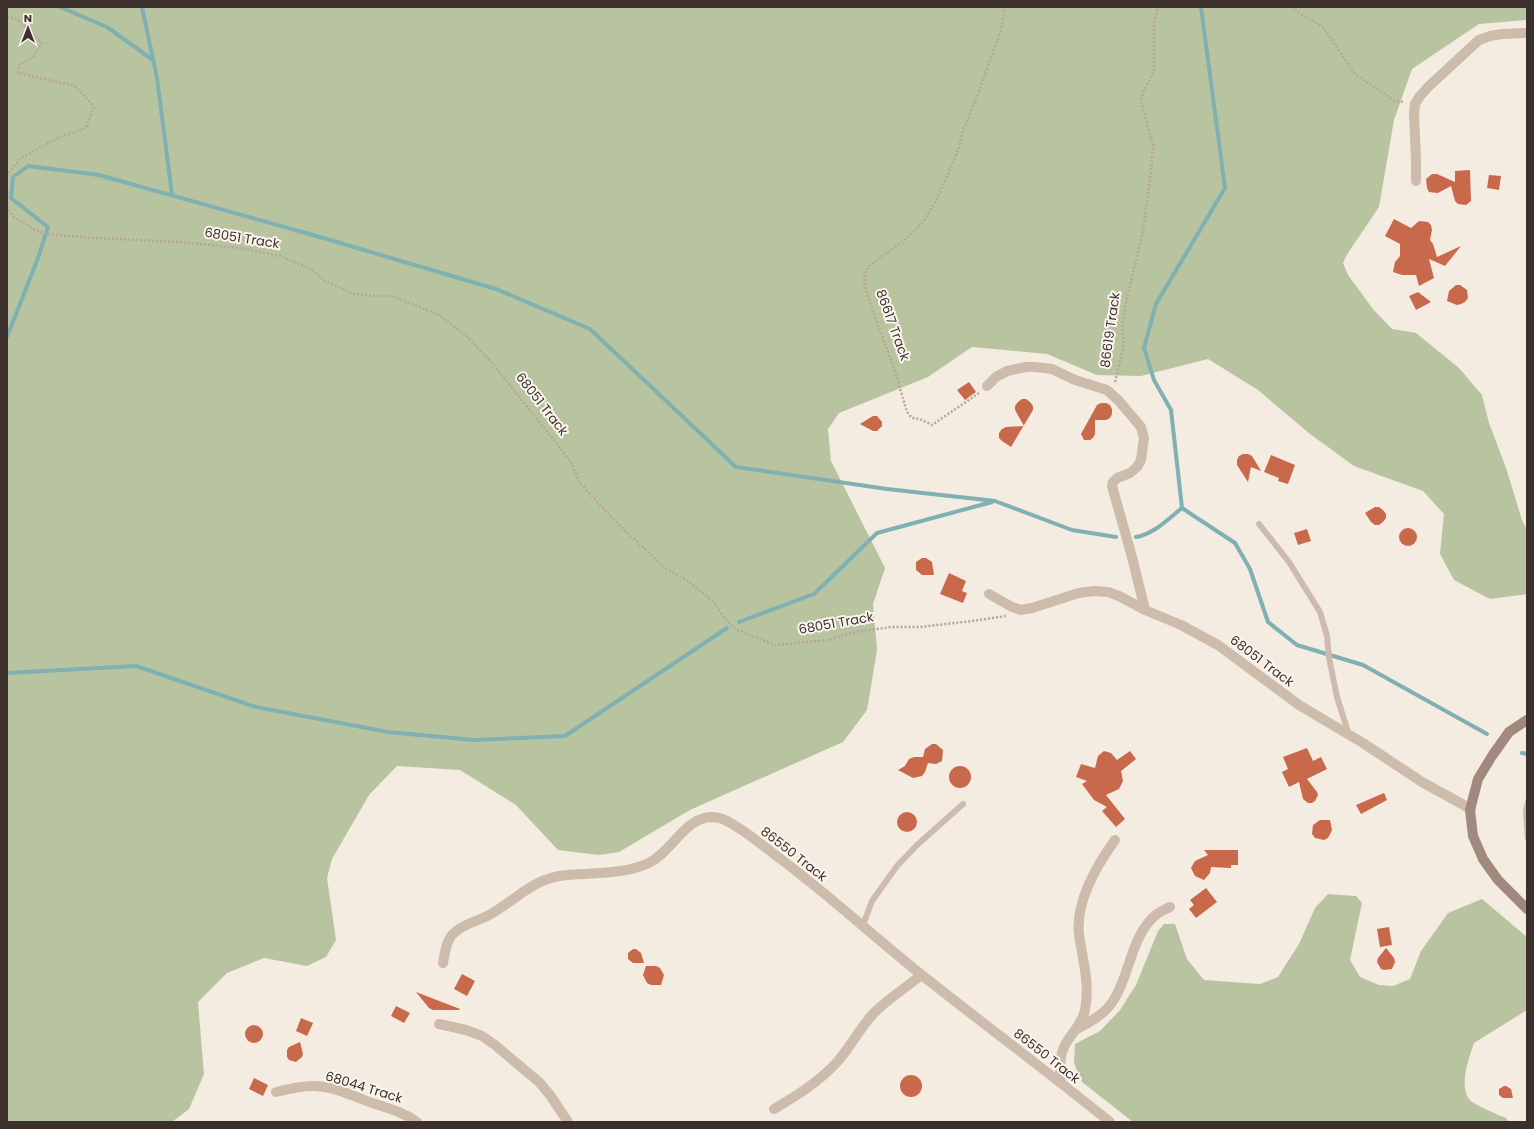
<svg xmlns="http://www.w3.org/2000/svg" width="1534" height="1129" viewBox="0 0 1534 1129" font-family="Poppins,sans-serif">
	<rect width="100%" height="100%" fill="#f4ebe1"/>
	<!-- green -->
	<g fill="#b8c4a0">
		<path d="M7 7H1527V20L1479 24 1412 69 1394 120 1379 207 1346 256 1343 263 1348 275 1373 309 1392 329 1416 333 1459 368 1482 395 1489 423 1506 468 1522 520 1527 530V594L1490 599 1454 580 1440 554 1444 514 1423 491 1354 466 1310 434 1258 390 1208 359 1141 376 1097 375 1047 354 972 347 928 377 839 413 828 429 831 461 885 568 873 604 877 650 867 710 843 742 690 810 619 852 599 855 558 850 516 805 460 770 397 766 369 795 332 859 327 878 336 940 326 957 307 966 264 958 227 973 198 1002 204 1074 189 1109 172 1122H7Z"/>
		<path d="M1527 794V842L1525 839 1523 810Z"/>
		<path d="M1328 894 1356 896 1362 903 1350 960 1360 977 1379 985 1393 986 1410 979 1421 951 1448 913 1482 899 1527 937V1010L1474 1043C1469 1058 1458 1087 1470 1100 1474 1105 1499 1115 1506 1118L1509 1122H1133L1082 1082 1074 1063 1075 1044 1100 1031 1120 1010 1136 985 1158 931 1164 924H1175L1187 959 1204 980 1260 984 1278 977 1299 944 1315 908Z"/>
	</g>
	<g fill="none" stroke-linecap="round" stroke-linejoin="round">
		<!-- stream -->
		<g stroke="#7fb0b2" stroke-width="4">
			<path d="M60 7 107 27 153 60"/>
			<path d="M142 7 157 78 172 195"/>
			<path d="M7 337 38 258 48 227 11 198 13 177 28 166 99 175 313 235 496 289 590 329 736 467 887 489 995 501 1072 530 1116 537"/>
			<path d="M1182 508 1171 410 1154 380 1144 348 1156 304 1225 188 1201 7"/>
			<path d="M1136 537C1154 534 1168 519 1182 508L1235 543 1250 569 1268 622 1297 645 1363 665 1487 734"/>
			<path d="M739 622 814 594 877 533 992 502"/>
			<path d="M7 673 136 666 256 707 388 732 474 740 565 736 727 628"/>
			<path d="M1522 753 1527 754"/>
		</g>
	</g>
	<!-- building -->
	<g fill="#c8694b">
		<path d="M1470 170 1471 201 1466 205 1458 204 1455 201 1451 186 1438 193 1429 192 1427 188 1426 179 1432 174H1437L1455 182V171Z"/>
		<path d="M1489 175 1501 176 1499 190 1487 188Z"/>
		<path d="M1394 219 1411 228 1419 221 1428 222 1431 225 1432 230 1430 240 1433 244 1437 257 1461 246 1445 266 1429 259 1434 278 1419 286 1416 275H1402L1393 272 1395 262 1400 256V244L1385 236Z"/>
		<path d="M1456 285H1460L1467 290 1468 298 1465 302 1461 304 1457 305 1447 301 1449 291Z"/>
		<path d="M1418 292 1431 302 1416 310 1409 296Z"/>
		<path d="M969 382 976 392 965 400 957 390Z"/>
		<path d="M1022 399H1026L1030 402 1033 406V410L1011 447 1002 441 999 438V433L1002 429 1006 427 1024 426 1015 410V406L1018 402Z"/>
		<path d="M1101 403H1106L1110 405 1112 409V414L1110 418 1106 420H1095V434L1093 438 1090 440H1084L1081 434 1097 405Z"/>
		<path d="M873 416H877L882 422V426L877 431H873L860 424Z"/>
		<path d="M1243 454H1248L1252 456 1261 471 1251 467 1248 482 1237 465V460L1239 456Z"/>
		<path d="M1271 455 1295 465 1288 484 1278 481 1279 478 1264 472Z"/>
		<path d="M1375 507H1379L1383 510 1386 514V518L1383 522 1379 525H1375L1371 522 1365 513Z"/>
		<circle cx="1408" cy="537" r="9"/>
		<path d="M1307 529 1311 541 1298 545 1294 533Z"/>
		<path d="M922 558H926L932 562 934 575H922L916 570V562Z"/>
		<path d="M949 573 966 581 962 591 967 593 963 603 940 594Z"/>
		<path d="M932 744H936L943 750 942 761 936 764 928 763 925 772 922 776 913 778 898 770 905 766 909 759 914 757H923L925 749Z"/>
		<path d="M1307 748 1313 761 1321 757 1327 769 1307 779 1317 792 1318 795 1315 801 1312 803H1308L1303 799 1299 782 1289 787 1282 772 1288 769 1283 757Z"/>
		<path d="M1104 751 1111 753 1117 760 1130 751 1136 759 1121 771 1123 781 1119 789 1106 795 1125 819 1116 827 1102 811 1107 807 1094 800 1082 784 1087 781 1076 777 1081 764 1095 768 1098 756Z"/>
		<circle cx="960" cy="777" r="11"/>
		<path d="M1384 793 1387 800 1361 814 1356 805Z"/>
		<circle cx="907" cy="822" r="10"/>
		<path d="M1320 820H1330L1332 830 1328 838 1324 840 1315 838 1312 834 1313 825Z"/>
		<path d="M1204 850H1238V865H1231V868L1211 867 1210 873 1204 880 1195 876 1191 868 1195 861 1208 855Z"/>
		<path d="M1206 888 1217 902 1196 918 1189 909 1194 905 1190 900Z"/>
		<path d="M1389 927 1392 945 1380 947 1377 929Z"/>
		<path d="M1386 948 1394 958 1395 962 1392 969 1384 970 1381 969 1377 962 1378 958Z"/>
		<path d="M633 949H636L641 953 644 963H633L628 959V953Z"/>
		<path d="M646 966H656L660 968 664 975 661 985H651L647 983 643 975Z"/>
		<path d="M462 974 475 981 467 996 454 989Z"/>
		<path d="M416 992 460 1009 459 1010H433L429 1008Z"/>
		<path d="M396 1006 410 1013 404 1023 391 1016Z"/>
		<path d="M301 1018 313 1023 307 1036 296 1031Z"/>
		<circle cx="254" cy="1034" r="9"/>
		<path d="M300 1042 303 1054 302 1057 296 1062 289 1060 287 1057V1050L289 1047Z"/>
		<circle cx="911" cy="1086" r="11"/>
		<path d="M254 1078 268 1085 263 1096 249 1089Z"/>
		<path d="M1504 1086H1506L1511 1089 1513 1098H1503L1499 1095V1089Z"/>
	</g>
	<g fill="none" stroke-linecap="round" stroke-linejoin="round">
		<!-- path -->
		<g stroke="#b9a596" stroke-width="2.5" stroke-dasharray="2 2" stroke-linecap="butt">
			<path d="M1292 7 1299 13 1323 27 1355 74 1395 101 1404 102"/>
			<path d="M7 17 17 19 42 43 32 58 19 65 18 73 75 86 94 107 86 128 60 137 21 158 7 175"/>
			<path d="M7 206 12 216 35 230 46 234 94 238 180 242 240 248 280 256 311 269 325 281 354 294 375 296H392L439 315 468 337 492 363 561 449 572 464 579 482 614 520 665 568 685 579 714 602 725 619 735 629 775 645 828 640 855 632 891 627H920L972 621 1006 616"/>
			<path d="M1115 382 1124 344 1122 328 1125 307 1143 230 1151 172 1153 145 1142 105 1141 97 1154 71V22L1158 7"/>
			<path d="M979 393 932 425 920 419 912 418 907 412 895 371 868 298 864 282 865 273 869 266 906 239 924 221 937 199 959 148 962 133 975 102 1001 30 1005 7"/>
		</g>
		<!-- lane -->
		<g stroke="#cdbbac" stroke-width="6">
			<path d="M1259 524 1289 562 1320 612 1327 636 1329 658 1337 697 1349 735"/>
			<path d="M863 925 872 901 897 866 916 846 963 804"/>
		</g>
		<!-- street -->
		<g stroke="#cdbbac" stroke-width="10">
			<path d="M1416 181V159L1414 115 1415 104 1420 96 1429 86 1479 40 1490 36 1502 34 1527 33"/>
			<path d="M987 386 996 377 1007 371 1026 367H1035L1052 369 1075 380 1107 390 1119 401 1141 427 1144 438 1141 460 1137 467 1130 473 1117 478 1113 482 1112 486 1132 557 1145 610"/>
			<path d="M989 594 1012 607 1021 610 1032 608 1079 593 1094 591 1108 592 1119 596 1145 610 1181 625 1218 645 1299 705 1363 743 1422 782 1471 809"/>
			<path d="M443 963C445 953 446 940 454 933 464 923 479 921 491 914 519 898 533 878 567 875 592 873 626 874 649 863 672 852 684 818 711 817 717 817 723 819 727 821 746 831 762 845 778 857 828 894 874 937 923 976 985 1025 1048 1072 1110 1122"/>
			<path d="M439 1024 466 1030 482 1036 495 1045 539 1082 550 1095 568 1122"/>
			<path d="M1077 1029C1090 1022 1105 1014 1113 1001 1130 976 1131 934 1157 914 1161 911 1166 909 1170 907"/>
			<path d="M1061 1083C1060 1071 1059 1058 1064 1047 1070 1034 1082 1025 1085 1010 1090 984 1083 961 1079 935 1075 902 1097 865 1115 840"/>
			<path d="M276 1092C288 1089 300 1086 313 1086 333 1086 353 1096 372 1103 388 1108 403 1112 417 1122"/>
			<path d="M774 1109C798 1095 820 1081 838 1061 851 1046 860 1028 873 1014 887 999 906 988 921 975"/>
		</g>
		<!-- secondary -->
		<path stroke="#a18a7d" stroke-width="10" d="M1527 720 1509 732 1492 756 1478 779 1470 810 1473 836 1483 859 1498 880 1527 909"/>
	</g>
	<g text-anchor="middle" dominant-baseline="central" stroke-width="4" stroke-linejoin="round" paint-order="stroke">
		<!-- street labels -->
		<g font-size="13" fill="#3b302b" stroke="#fbf5ee">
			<text transform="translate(242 238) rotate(9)">68051 Track</text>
			<text transform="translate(893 325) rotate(70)">86617 Track</text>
			<text transform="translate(1110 330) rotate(-82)">86619 Track</text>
			<text transform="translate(542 404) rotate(52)">68051 Track</text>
			<text transform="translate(836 623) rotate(-10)">68051 Track</text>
			<text transform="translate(1262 661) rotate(37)">68051 Track</text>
			<text transform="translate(794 854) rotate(38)">86550 Track</text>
			<text transform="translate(1047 1056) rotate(38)">86550 Track</text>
			<text transform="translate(364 1087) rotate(17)">68044 Track</text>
		</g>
	</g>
	<!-- border -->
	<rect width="1534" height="1129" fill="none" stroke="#3b302b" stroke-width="16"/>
	<!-- north arrow -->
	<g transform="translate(28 28)" stroke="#fbf5ee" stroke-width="3" paint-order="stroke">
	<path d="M0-3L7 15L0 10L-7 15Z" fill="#3b302b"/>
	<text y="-6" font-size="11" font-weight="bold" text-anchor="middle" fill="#3b302b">N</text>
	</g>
</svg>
